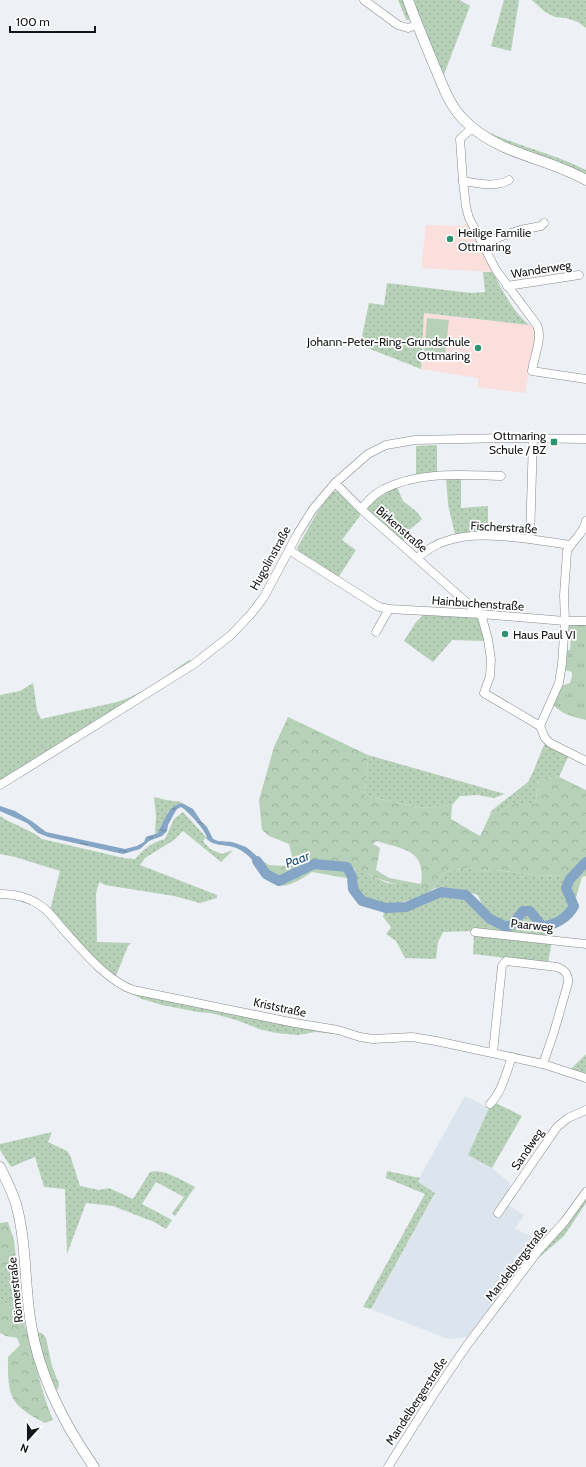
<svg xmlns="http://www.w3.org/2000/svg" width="586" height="1467" viewBox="0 0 586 1467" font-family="Cabin,sans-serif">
	<defs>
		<pattern id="grass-dots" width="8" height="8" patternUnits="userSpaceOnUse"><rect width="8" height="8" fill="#b7d1b9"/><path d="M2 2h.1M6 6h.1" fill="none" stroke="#9cb39e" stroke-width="1.8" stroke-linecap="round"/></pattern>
		<pattern id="forest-crowns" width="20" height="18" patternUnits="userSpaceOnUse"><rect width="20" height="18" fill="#b7d1b9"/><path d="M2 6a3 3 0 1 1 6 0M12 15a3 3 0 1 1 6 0" fill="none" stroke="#9cb39e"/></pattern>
		<pattern id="park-tufts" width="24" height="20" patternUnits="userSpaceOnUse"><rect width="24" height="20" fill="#b7d1b9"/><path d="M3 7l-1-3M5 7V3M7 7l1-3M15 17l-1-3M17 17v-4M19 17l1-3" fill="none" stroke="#9cb39e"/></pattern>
		<pattern id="water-ripples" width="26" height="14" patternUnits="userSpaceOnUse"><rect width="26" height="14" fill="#84a5c5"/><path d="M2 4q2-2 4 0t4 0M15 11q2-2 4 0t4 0" fill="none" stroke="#6b859f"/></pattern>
	</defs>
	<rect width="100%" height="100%" fill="#edf0f4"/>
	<!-- built -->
	<path fill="#dce4ee" d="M465 1096 489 1108 468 1155 492 1168 510 1183 507 1204 524 1215 515 1229 544 1241 467 1337 448 1339 371 1309 435 1194 417 1182Z"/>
	<!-- education -->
	<g fill="#fadfdd">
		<path d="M467 223 493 272 421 268 426 225 463 226Z"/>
		<path d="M424 313 529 325 534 327 535 329V341L525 393 478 387V378L421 369Z"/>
	</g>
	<!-- grass -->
	<g fill="url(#grass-dots)">
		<path d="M398 0H404L410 17 408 21 406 19Z"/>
		<path d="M413 0H460L470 6 443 77Z"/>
		<path d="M504 0H519L511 51 491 46Z"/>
		<path d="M532 0H586V28L578 22 566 18 555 17 545 12Z"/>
		<path d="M478 127C512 145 551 152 586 170V176L498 141Z"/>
		<path d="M483 272H493C503 292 512 310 529 325L424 313 421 369 360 345 369 303 384 305 387 283 471 293 485 292Z"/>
		<path d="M437 445V474L416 477V446Z"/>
		<path d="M446 477H461V508L488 506V533L455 535 448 504Z"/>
		<path d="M397 487 403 501 417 512 422 519 404 535V543L366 509C375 498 385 493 397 487Z"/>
		<path d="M333 491 339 492 362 513 342 540 356 550 338 578 298 551 297 548 318 511Z"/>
		<path d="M423 615 477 617 485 641 452 640 433 662 404 641 416 622Z"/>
		<path d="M33 683 37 710 41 719 117 702H120L121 705 118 708 0 780V695L20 691Z"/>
		<path d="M546 744 569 755 559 777 539 780 535 804H514L490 815 491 811 528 782 533 772 544 745Z"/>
		<path d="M368 755 505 794 494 798 478 795 460 796 452 805 423 808 365 796Z"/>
		<path d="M154 797 166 800 182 802 168 812 158 833 155 834 156 816Z"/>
		<path d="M183 812 206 837 203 841 210 849 222 854 233 850 221 862 183 831 174 840 145 858 140 865 217 895V898L200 903 174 896 105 885 99 882 96 894 97 942 131 943 128 946 116 976 111 974 70 933 50 910 60 871 15 857 0 854V816C13 825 30 829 42 839L124 858 135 859C144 849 152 842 165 839L174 819Z"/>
		<path d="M354 868 387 883 434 888 437 881 447 871 470 868 476 871 496 870 534 875 568 876 562 886 568 903V909L560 917 544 924 540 920 532 907C515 903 518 917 506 923 491 915 484 912 478 895 465 891 449 886 436 888 431 889 427 894 423 895 405 902 388 909 370 901 364 899 359 896 357 889 354 883 357 875 354 868Z"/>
		<path d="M440 895 464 899 474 905 482 917 505 928 513 927 525 913 531 915C539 927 539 929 554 926L552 938 473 931 443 932 438 942 436 959 405 958 396 941 386 934 391 927 383 917 384 911 406 909Z"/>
		<path d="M474 934 552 941 548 963 473 954Z"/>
		<path d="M132 994 153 997 343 1035 315 1032 298 1035 276 1033 259 1029 236 1020 211 1013 198 1012 162 1005 142 999Z"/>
		<path d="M586 1054V1076L570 1070Z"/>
		<path d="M496 1103 522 1116 492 1168 468 1155 489 1108Z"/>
		<path d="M52 1132 48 1142 67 1151 70 1155 80 1186 99 1190 109 1188 133 1199 150 1172C162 1168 184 1181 195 1187L175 1216 172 1213 184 1197 156 1182 142 1204 172 1220 166 1229 154 1222 113 1206 86 1203 67 1254 65 1189 44 1187 35 1157 11 1167 0 1150V1144Z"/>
		<path d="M387 1171 420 1178 418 1182 435 1193 371 1309 363 1307 425 1194 386 1178Z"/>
		<path d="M586 1198V1203L564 1236 536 1260 539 1254 565 1226Z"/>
		<path d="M16 1259 25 1326 22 1324 13 1308 0 1299V1272Z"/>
	</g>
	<!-- forest -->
	<g fill="url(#forest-crowns)" fill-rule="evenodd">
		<path d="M189 660 192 661 190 664 118 708 121 705 120 703 117 702C143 694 167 675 189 660Z"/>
		<path d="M288 717 368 755 365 796 423 808 452 805 451 819 480 836 490 815 514 804H535L539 780 559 777 586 790V876L582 877 575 901C567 891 569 889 573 878L567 876 534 875 496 870 476 871 470 868 447 871 437 881 434 889C407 890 378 880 354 868L346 878 312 872C294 884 278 895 262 872L267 870 258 857 269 865 284 866 292 856 289 844 269 836 262 830 259 800 274 747ZM377 841C404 850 426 849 421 884L389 878 376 870 380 848 373 844Z"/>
		<path d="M8 1222 14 1240 16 1259 0 1272V1223Z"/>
		<path d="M0 1299 13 1308 22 1324 25 1326C35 1357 40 1390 53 1420L45 1423C35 1418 20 1410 14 1400 7 1389 8 1369 8 1357L20 1345 17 1338 6 1336 0 1333Z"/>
		<path d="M36 1332 42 1333 46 1338 52 1366 59 1384 58 1389 54 1390 44 1366Z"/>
	</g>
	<!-- park -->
	<path fill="url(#park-tufts)" d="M570 624H586V720C574 717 560 714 553 704L561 686 570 683 572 677V672L565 670 566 650H570L571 637 567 636 568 626Z"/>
	<!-- pitch -->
	<path fill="#b7d1b9" d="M427 318 449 320 445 356 424 354Z"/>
	<!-- water -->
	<path fill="url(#water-ripples)" d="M182 803 193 809 201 821 207 827 213 839 218 841 232 842 246 847 258 857 267 871 262 872C253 860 245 849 229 846 222 845 214 845 208 840 204 836 208 839 206 835 203 828 187 810 181 807L177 809 175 812 168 825 167 831 162 836 149 841 140 849 123 854 48 837 38 833 27 823 0 811V806L15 811 33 822 46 832 125 849 137 846 144 842 146 837 158 833C164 821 168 806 182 803Z"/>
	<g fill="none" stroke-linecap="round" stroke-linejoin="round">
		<!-- river -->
		<path stroke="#84a5c5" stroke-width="10" d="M257 861 266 874 279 881 314 864 347 867 352 877 353 889 362 901 386 908 406 907 441 892 466 895 490 919 507 927 513 924 523 911H530L542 926C555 926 568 917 574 906L566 888 570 879 586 862"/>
		<defs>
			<g id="minor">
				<path d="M364 0 398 25 408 28 417 25"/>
				<path d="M472 128 460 139 463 181 466 207 469 218 496 270 537 325C543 338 534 356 532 371L586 379"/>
				<path d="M463 181C477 183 496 188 509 180"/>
				<path d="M482 243 520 230 541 226 544 223"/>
				<path d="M507 286 579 275"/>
				<path d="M335 483 361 509 473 608 481 614 488 639 491 660 490 676 484 693 540 726"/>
				<path d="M361 509C368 501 375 493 384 489 420 471 462 475 501 476"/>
				<path d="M586 521C584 533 573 540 567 551L564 595 565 621 562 664 559 683 540 726 545 738 550 743 586 761"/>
				<path d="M530 539 533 438"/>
				<path d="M289 550 371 602 379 607 389 609 481 614 565 621H586"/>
				<path d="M417 558C426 551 435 544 446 541 480 529 535 540 571 545"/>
				<path d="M376 632 389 609"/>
				<path d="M0 785 194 664 231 635 251 614 264 597 298 533 313 509 335 483 368 454 386 445 415 440 507 438 586 439"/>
				<path d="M0 894C14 894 29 897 41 906 49 911 55 920 62 928 81 949 106 980 133 990L295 1023 338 1030 360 1037 373 1039 412 1037 436 1041 543 1064 586 1078"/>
				<path d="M475 932 586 944"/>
				<path d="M493 1052 502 966 506 961 557 967C565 970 569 974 568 983L554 1032 543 1064"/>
				<path d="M490 1104C502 1092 506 1073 512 1057"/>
				<path d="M498 1213 557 1127 568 1118 586 1110"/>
				<path d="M388 1467 434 1394 465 1348 538 1251 565 1221 586 1192"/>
			</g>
			<g id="major">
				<path d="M408 0C416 22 425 43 434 65 442 83 448 103 462 118 474 131 489 140 504 147 531 159 560 165 586 180"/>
				<path d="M0 1167C6 1179 12 1191 16 1204 27 1243 24 1284 31 1324 39 1376 64 1424 94 1467"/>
			</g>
		</defs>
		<!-- minor casing -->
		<use href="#minor" stroke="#86898c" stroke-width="9"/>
		<!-- major casing -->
		<use href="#major" stroke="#86898c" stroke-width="11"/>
		<!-- minor -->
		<use href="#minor" stroke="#fff" stroke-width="8"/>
		<!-- major -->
		<use href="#major" stroke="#fff" stroke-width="10"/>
	</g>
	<!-- markers -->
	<g fill="#2c9371" stroke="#fff" stroke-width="1.5">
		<circle cx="450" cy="239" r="4"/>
		<circle cx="478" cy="348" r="4"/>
		<rect x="550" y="438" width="8" height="8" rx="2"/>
		<circle cx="505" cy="634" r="4"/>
	</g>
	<g text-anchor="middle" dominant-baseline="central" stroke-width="3.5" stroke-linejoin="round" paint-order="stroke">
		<!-- poi labels -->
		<g font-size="12" fill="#151617" stroke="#fff" text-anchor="start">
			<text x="458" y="232">Heilige Familie<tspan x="458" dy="14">Ottmaring</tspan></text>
			<text x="470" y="341" text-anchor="end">Johann-Peter-Ring-Grundschule<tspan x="470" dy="14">Ottmaring</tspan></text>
			<text x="546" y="435" text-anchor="end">Ottmaring<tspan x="546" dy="14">Schule / BZ</tspan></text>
			<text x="513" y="634">Haus Paul VI</text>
		</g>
		<!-- street labels -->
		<g font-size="12" fill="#151617" stroke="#fff">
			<text transform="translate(541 269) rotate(-9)">Wanderweg</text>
			<text transform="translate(504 527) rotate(3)">Fischerstraße</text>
			<text transform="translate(402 529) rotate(41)">Birkenstraße</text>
			<text transform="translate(270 558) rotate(-61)">Hugolinstraße</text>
			<text transform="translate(478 603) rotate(4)">Hainbuchenstraße</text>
			<text transform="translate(532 925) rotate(6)">Paarweg</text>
			<text transform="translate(280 1007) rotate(12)">Kriststraße</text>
			<text transform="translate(527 1149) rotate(-56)">Sandweg</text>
			<text transform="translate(516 1263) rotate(-52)">Mandelbergstraße</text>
			<text transform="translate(15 1290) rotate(-96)">Römerstraße</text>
			<text transform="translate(416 1401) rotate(-57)">Mandelbergerstraße</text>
		</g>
		<!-- water labels -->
		<g font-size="13" font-style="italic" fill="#21527e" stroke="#fff">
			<text transform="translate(297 859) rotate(-21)">Paar</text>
		</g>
	</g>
	<!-- north arrow -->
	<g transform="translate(28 1439) rotate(201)" stroke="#ffffff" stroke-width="3" paint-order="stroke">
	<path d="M0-3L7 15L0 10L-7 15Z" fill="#151617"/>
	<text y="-6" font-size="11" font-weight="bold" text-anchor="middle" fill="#151617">N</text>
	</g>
	<!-- scale -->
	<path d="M10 26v6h85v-6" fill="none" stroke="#151617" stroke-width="2"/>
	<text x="16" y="26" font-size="12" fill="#151617" stroke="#ffffff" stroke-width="3" paint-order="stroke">100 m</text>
</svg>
